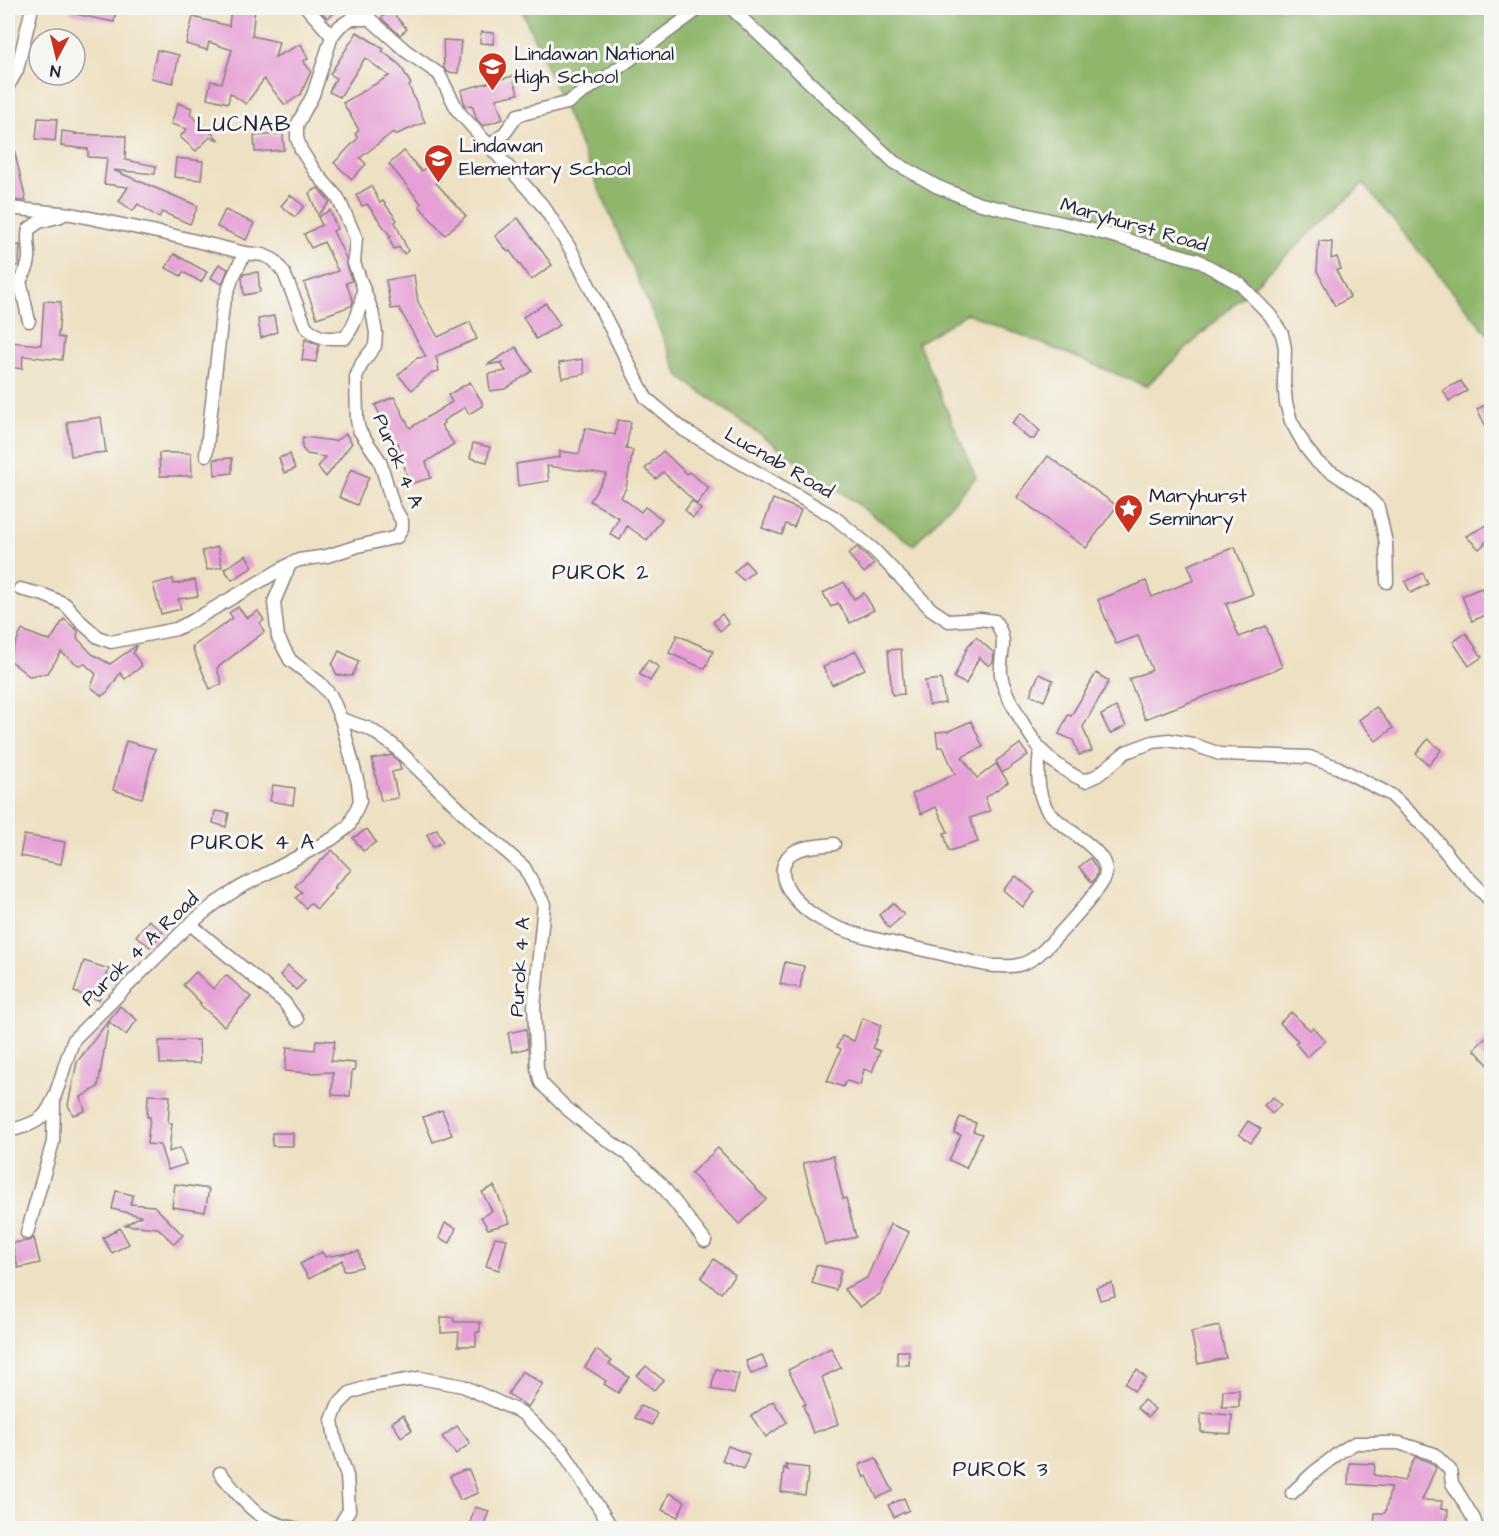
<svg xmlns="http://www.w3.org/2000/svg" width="1499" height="1536" viewBox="0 0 1499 1536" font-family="'Architects Daughter',sans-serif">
	<rect width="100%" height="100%" fill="#f6f6f2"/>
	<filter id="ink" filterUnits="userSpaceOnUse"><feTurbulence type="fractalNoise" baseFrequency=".0167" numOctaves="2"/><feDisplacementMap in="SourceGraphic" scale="12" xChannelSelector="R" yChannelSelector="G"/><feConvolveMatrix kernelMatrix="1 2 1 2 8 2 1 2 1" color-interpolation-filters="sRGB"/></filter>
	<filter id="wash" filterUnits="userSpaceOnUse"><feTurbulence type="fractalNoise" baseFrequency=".008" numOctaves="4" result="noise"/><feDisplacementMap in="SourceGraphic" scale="24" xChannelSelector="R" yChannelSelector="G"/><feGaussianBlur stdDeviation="1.35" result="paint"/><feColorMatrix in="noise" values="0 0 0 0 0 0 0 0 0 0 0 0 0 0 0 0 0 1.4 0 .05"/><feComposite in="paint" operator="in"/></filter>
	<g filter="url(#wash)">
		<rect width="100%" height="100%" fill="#eee0c2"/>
		<!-- forest -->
		<path fill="#90b66c" stroke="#596c54" stroke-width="1.5" d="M521 8H1491V338L1363 184 1146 386 967 313 918 343 976 477 914 545 680 377Z"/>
		<g id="blocks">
			<!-- building -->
			<g fill="#e6a0d6">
				<path d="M70 8H117L114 22 70 13Z"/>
				<path d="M231 8H255L252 36 279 42 275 57 301 44 308 59 303 61 311 71 301 94 285 105 264 79 246 104 230 93 228 103 207 98 211 81 222 83 232 50 209 42 207 50 186 44 193 17 229 26Z"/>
				<path d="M318 8H342L327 18Z"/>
				<path d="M390 10 407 29 400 35 381 18Z"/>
				<path d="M357 32 384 49 382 51 400 65 411 84 409 86 425 122 395 135 393 132 360 158 366 164 352 179 334 163 358 138 355 134 359 130 343 103 389 76 365 58 340 97 329 92 336 78 330 74Z"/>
				<path d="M481 32 494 33 493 44 480 43Z"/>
				<path d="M443 40 461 41 458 73 447 72 444 68Z"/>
				<path d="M157 50 179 55 173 83 151 78Z"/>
				<path d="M513 76 518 94 496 99 503 119 483 126 477 120 472 105 465 107 461 90Z"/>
				<path d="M178 103 192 108 190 114 219 140 210 137 196 151 180 137 187 129 171 124Z"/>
				<path d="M38 118 57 119 55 141 36 139Z"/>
				<path d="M62 131 76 133 75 134 126 136 125 160 156 166 155 174 113 170 198 206 190 224 162 212 159 218 138 204 133 211 119 201 128 187 104 184 107 158 88 157V149L61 146Z"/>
				<path d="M283 134 284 150 255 152 254 136Z"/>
				<path d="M12 141 21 179 26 201 8 200V142Z"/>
				<path d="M404 151 421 171 428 166 440 180 436 183 466 216 445 235 419 206 421 203 389 164Z"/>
				<path d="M176 158 203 161 201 180 174 177Z"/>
				<path d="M371 186 380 203 383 201 397 220 395 222 408 251 404 254 399 247 394 249 389 238 391 237 367 204 362 206 356 195Z"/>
				<path d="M318 188 330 202 318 215 309 193Z"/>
				<path d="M290 195 304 206 295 217 281 206Z"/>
				<path d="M225 210 254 223 246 240 217 227Z"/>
				<path d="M330 210 337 229 333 231 346 258V265L352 281 346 283 353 301 351 306 317 318 304 283 338 271 324 242 311 248 304 234 322 225 318 217Z"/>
				<path d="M518 218 552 265 531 280 510 251 508 252 495 236Z"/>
				<path d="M1319 241 1332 242 1331 259 1337 257 1341 269 1336 270 1350 297 1335 306 1317 271Z"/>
				<path d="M20 245 19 265 8 268V247Z"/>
				<path d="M174 254 207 272 201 282 183 272 181 276 166 268Z"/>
				<path d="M219 264 228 269 222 284 211 278Z"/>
				<path d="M258 272 260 292 244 295 242 278 244 274Z"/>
				<path d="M414 275 418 302 438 337 470 322 477 339 436 356 439 371 431 373 412 390 398 375 417 358 426 357 399 308 391 309 386 280Z"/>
				<path d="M44 301 61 302 58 337 64 338 62 360 23 356 22 369 8 367V342L41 345Z"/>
				<path d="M546 303 560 325 536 339 523 317Z"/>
				<path d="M274 316 277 332 261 338 258 319Z"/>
				<path d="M305 339 319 345 316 362 302 360Z"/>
				<path d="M516 347 532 371 505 389 490 391 488 374 506 371 501 364 504 362 487 365Z"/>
				<path d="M582 359 585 374 562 378 559 363Z"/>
				<path d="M1461 381 1467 391 1449 401 1443 390Z"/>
				<path d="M470 382 482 402V406L469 414 465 407 443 421 444 423 441 425 454 444 426 462 431 478 409 484 398 442 394 445 385 433 388 431 375 405 394 397 410 428 452 402 448 395Z"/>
				<path d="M1491 402V436L1477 409Z"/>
				<path d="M1021 413 1040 431 1034 439H1029L1012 423Z"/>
				<path d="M101 417 106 452 71 456 67 422Z"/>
				<path d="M617 420 631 422 626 449 633 450 626 488 621 497 641 512 645 507 662 519 647 540 627 526 620 540 610 534 619 518 590 501 607 474 547 466 549 481 518 486 516 464 560 457V451L579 454 585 428 615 435Z"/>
				<path d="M346 434 352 443 326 477 318 467 325 457 307 454 302 448 303 437 335 441Z"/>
				<path d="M473 443 490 447 487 462 470 458Z"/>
				<path d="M663 451 687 474 689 472 709 488 697 504 663 472 656 479 645 469Z"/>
				<path d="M159 453H191L192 476H160Z"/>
				<path d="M290 454 295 469 284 473 279 458Z"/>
				<path d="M1048 456 1117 506 1086 548 1017 497Z"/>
				<path d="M232 458V473L215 475 214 459Z"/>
				<path d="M351 469 369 477 357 505 339 497Z"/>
				<path d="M773 499 801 510 794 527 786 524 782 535 762 528Z"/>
				<path d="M692 501 701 509 693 518 685 510Z"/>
				<path d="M1491 523V537L1479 549 1466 536Z"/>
				<path d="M218 547 222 567 207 570 202 551Z"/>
				<path d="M857 547 874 564 864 573 848 554Z"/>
				<path d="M1235 547 1253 594 1226 604 1239 637 1266 626 1282 667 1145 719 1129 679 1152 670 1138 636 1116 644 1098 600 1146 581 1152 597 1194 580 1188 565Z"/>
				<path d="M246 555 253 567 232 580 224 569Z"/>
				<path d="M745 561 754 571 743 580 734 572Z"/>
				<path d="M1423 573 1428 584 1411 593 1405 582Z"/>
				<path d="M173 579 174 584 195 580 198 596 178 599 181 609 161 614 153 584Z"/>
				<path d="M844 582 854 599 864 593 874 610 850 623 838 603 831 607 823 593Z"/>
				<path d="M1481 588 1491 613 1472 621 1462 596Z"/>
				<path d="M238 607 247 618 258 611 264 620 260 623 264 632 217 668 222 684 210 689 192 647 233 618 229 613Z"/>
				<path d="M722 614 729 624 720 631 713 622Z"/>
				<path d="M64 619 78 631 77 638 92 654 110 664 137 645 133 653 142 666 125 679 120 673 108 691 102 696 91 687 96 674 85 664 78 665 61 652 48 673 29 676 8 659 22 630 50 641Z"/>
				<path d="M1466 633 1482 657 1469 666 1453 642Z"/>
				<path d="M677 635 713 651 705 669 669 653Z"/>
				<path d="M976 637 994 653 993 662 989 666 979 657 966 684 954 678 968 646Z"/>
				<path d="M901 649 904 694 892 695 888 650Z"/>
				<path d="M339 651 359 661 352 676 337 675 332 665Z"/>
				<path d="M856 651 865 669 832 685 823 667Z"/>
				<path d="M648 660 659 667 650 681 639 674Z"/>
				<path d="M1096 673 1109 681 1083 727 1092 751 1079 755 1073 740 1059 734 1068 715 1071 716Z"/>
				<path d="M1039 674 1053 680 1044 701 1030 695Z"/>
				<path d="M941 679 945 703 929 705 925 681Z"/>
				<path d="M1116 707 1126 726 1110 734 1101 715Z"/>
				<path d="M1376 707 1393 728 1376 741 1359 720Z"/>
				<path d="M971 721 983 747 962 757 977 778 996 764 1002 773 996 761 1020 744 1028 755 1002 773 1008 782 985 798 990 811 970 818 978 842 949 851 944 833 948 832 936 807 921 814 912 794 955 774 943 747H938L936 732 949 731Z"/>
				<path d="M1428 739 1441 750 1429 765 1416 754Z"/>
				<path d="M126 741 155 749 142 798 113 790Z"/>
				<path d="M392 755 399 762 401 770 392 772 398 798 381 801 372 759Z"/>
				<path d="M273 785 295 788 293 805 270 801Z"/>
				<path d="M215 811 229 813 226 827 213 823Z"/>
				<path d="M367 829 376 842 363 851 353 838Z"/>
				<path d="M437 829 443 842 433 847 427 834Z"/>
				<path d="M24 835 65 842 61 864 20 856Z"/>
				<path d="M332 850 351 870 334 887 336 888 317 909 310 903 306 908 296 898 302 892 295 886Z"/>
				<path d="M1090 858 1097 869V875L1092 883 1079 867Z"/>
				<path d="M1016 876 1035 892 1023 907 1003 890Z"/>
				<path d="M893 903 904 915 889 928 879 915Z"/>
				<path d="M149 920 163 932 150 947 136 936Z"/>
				<path d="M84 961 109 969 99 1000 74 992Z"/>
				<path d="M785 962 804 966 800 988 780 984Z"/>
				<path d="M288 966 305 981 296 990 280 975Z"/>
				<path d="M196 972 213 989 226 975 251 997 224 1026 199 1004 201 1003 183 985Z"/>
				<path d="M120 1006 137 1020 126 1035 110 1023V1019Z"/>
				<path d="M1291 1012 1310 1030 1313 1027 1325 1041 1307 1057 1295 1043 1298 1041 1280 1023Z"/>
				<path d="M862 1018 881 1025 873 1048 880 1051 872 1072 864 1069 860 1085 846 1081 843 1087 827 1081 841 1049 837 1047 842 1036 854 1041Z"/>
				<path d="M109 1020 98 1087 81 1097 85 1111 73 1115 68 1105 77 1062Z"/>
				<path d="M526 1029 528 1048 512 1052 508 1033Z"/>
				<path d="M1491 1033V1068L1474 1049Z"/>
				<path d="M199 1040 200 1063 160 1064 159 1041Z"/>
				<path d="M316 1040 335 1041 331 1061 355 1063V1070L352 1071 350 1096 332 1095 333 1072 311 1073 285 1071 287 1047 315 1050Z"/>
				<path d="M148 1095 170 1096 168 1123H172L169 1152 180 1148 186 1164 168 1170 160 1145 147 1144 150 1117H147Z"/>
				<path d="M1273 1097 1281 1105 1272 1114 1264 1105Z"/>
				<path d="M442 1110 452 1135 433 1142 423 1117Z"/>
				<path d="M960 1117 976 1123 973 1131 982 1134 966 1168 949 1160 961 1135 954 1133Z"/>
				<path d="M1248 1121 1261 1129 1251 1143 1239 1134Z"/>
				<rect x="272" y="1133" width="21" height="13"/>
				<path d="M718 1148 766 1199 739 1224 691 1173Z"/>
				<path d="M833 1156 843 1199 846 1198 856 1237 825 1245 803 1163Z"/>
				<path d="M175 1184 209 1189 205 1212 172 1207Z"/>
				<path d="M494 1186 510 1223 488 1229 481 1217 492 1211 482 1192Z"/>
				<path d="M116 1191 133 1195 130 1204 154 1206 183 1235 174 1244 158 1228 125 1225 141 1216 112 1209Z"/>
				<path d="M445 1223 456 1228 450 1243 439 1238Z"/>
				<path d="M890 1224 909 1232 880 1294 860 1307 844 1289 867 1278Z"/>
				<path d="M120 1228 129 1244 112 1253 103 1238Z"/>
				<path d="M495 1237 507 1239 499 1270 486 1266Z"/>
				<path d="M34 1238 40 1263 18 1268 12 1243 28 1241Z"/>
				<path d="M359 1251 362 1267 344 1271 342 1260 309 1279 300 1264 322 1252 325 1257Z"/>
				<path d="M714 1259 735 1275 721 1293 701 1278Z"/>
				<path d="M816 1265 841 1270 836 1290 812 1283Z"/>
				<path d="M1112 1283 1115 1296 1100 1300 1096 1287Z"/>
				<path d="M441 1317H453L454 1322H480V1332H476V1346H458L459 1332 441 1333Z"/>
				<path d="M1219 1326 1226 1358 1198 1364 1191 1332Z"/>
				<path d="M831 1348 841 1368 822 1377 838 1424 813 1433 803 1405 806 1404 788 1370Z"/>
				<path d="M596 1350 612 1361 609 1364 629 1377 618 1393 604 1384 606 1381 585 1367Z"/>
				<rect x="897" y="1351" width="12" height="14"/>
				<path d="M762 1355 767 1368 751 1374 746 1361Z"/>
				<path d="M646 1366 663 1380 654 1390 637 1376Z"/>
				<path d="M716 1369 739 1374 734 1394 711 1389Z"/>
				<path d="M1137 1370 1146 1378 1134 1391 1125 1383Z"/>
				<path d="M522 1371 543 1384 528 1407 508 1394Z"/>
				<path d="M1223 1390H1239V1407H1222Z"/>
				<path d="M1144 1400 1155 1409 1148 1417 1137 1408Z"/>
				<path d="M773 1401 787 1422 766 1437 751 1416Z"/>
				<path d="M640 1406 657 1413 652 1425 635 1418Z"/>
				<path d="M1201 1413 1232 1415 1231 1434 1201 1432Z"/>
				<path d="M403 1415 412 1430 401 1437 392 1422Z"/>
				<path d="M457 1426 470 1443 456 1454 442 1437Z"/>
				<path d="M728 1446 749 1454 744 1469 722 1460Z"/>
				<path d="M1415 1457 1430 1462 1436 1468 1422 1500 1442 1501 1441 1509 1448 1510 1446 1528H1374L1375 1513H1385L1391 1487 1348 1484 1349 1463 1375 1464 1374 1475 1404 1481Z"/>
				<path d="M876 1458 893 1491 877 1498 867 1476 864 1478 859 1465Z"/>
				<path d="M785 1465 809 1468 805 1495 781 1492 784 1468 788 1470Z"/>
				<path d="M464 1470H469L478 1493 460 1500 450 1476Z"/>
				<path d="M669 1493 685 1501 678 1517 662 1510Z"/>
				<path d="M904 1498 909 1510 894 1517 888 1505Z"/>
				<path d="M475 1507 489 1511 483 1527 470 1523Z"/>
			</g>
		</g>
	</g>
	<g filter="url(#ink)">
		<use href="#blocks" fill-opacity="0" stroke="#88817e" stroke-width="1.5"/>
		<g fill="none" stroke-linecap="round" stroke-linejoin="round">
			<defs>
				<g id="minor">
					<path d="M307 8 332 36"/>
					<path d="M731 8 894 162 936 186 977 203 1092 230 1197 260 1240 284 1270 315 1282 334 1285 348 1284 382 1286 403 1291 421 1306 448 1318 463 1364 493 1378 507 1386 543 1387 582"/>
					<path d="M8 86 17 70 32 8"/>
					<path d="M490 145 504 134 518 115 567 103 609 75 700 8"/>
					<path d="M8 208 71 214 171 235 245 253 263 255 274 260 284 273 306 327 316 335 325 338H345C356 323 360 310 363 291"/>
					<path d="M20 281 29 321"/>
					<path d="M8 285 20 281C24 274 29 267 29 258 30 248 26 239 29 229L39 222 61 216"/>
					<path d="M206 455 223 306 232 279 245 253"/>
					<path d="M20 589 44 595 65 604 82 623 98 637 111 642 176 629 194 620 290 564"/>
					<path d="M341 719 370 729 393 745 479 828 524 867 544 904 534 1007 537 1068 541 1083 565 1107 593 1130 628 1154 661 1184 705 1241"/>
					<path d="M834 844C821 846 795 846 787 858 772 881 802 909 820 919 849 937 907 945 942 954 959 958 978 965 995 966 1002 966 1011 967 1018 965 1024 964 1033 959 1038 955 1050 945 1101 890 1105 877 1114 850 1056 827 1046 808 1036 790 1038 769 1040 750"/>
					<path d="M190 924 284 1002 297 1020"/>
					<path d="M8 1131C19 1128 33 1125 42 1117 58 1103 64 1058 75 1038L190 924 216 903 239 888 332 839 349 826 360 801 358 783 341 719 331 696 320 683 290 660 278 637 274 602 290 564 299 560 327 556 358 546 389 539 397 537 402 528V521L393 505 380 461 359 430 357 420 356 377 362 363 375 346 376 333 372 311 354 263 356 238 338 198 316 173 301 150 297 138V125L313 95 332 36 340 26 351 19H370L406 51 439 74 458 111 544 207 571 250 646 398 684 430 834 517 874 550 931 609 949 621 980 619 995 621C1010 644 999 651 1001 675 1003 687 1009 699 1015 709 1034 745 1048 764 1085 781L1098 775 1126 752 1153 742 1169 740 1192 744 1220 754 1309 757 1337 767 1391 795 1429 831 1455 864 1492 902"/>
					<path d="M27 1233 53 1142 54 1100"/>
					<path d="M220 1473C244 1501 255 1521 294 1528"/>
					<path d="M1292 1493 1312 1474 1340 1452 1355 1443H1399L1434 1454 1450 1470 1452 1483 1474 1519 1477 1528"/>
					<path d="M333 1528 339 1527 349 1510 347 1476 335 1439 332 1420 338 1405 350 1393 370 1386 420 1378 463 1386 522 1413 562 1450 612 1528"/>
				</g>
			</defs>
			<!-- minor casing -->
			<use href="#minor" stroke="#88817e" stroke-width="15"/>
			<!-- minor -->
			<use href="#minor" stroke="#fff" stroke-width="12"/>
		</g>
	</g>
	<!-- icons -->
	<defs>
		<symbol id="school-pin" viewBox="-11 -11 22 30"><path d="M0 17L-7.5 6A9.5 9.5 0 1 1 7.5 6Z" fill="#c8321e" stroke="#f6f6f2"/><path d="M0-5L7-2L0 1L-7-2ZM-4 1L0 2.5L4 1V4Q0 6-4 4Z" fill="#fff"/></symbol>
		<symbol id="sight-pin" viewBox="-11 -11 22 30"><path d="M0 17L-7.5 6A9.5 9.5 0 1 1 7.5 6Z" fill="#c8321e" stroke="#f6f6f2"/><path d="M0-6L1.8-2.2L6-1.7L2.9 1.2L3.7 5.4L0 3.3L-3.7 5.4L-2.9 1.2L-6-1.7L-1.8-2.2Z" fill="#fff"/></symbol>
	</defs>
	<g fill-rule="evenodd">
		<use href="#school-pin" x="476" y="50" width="33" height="45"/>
		<use href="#school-pin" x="422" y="142" width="33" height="45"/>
		<use href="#sight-pin" x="1112" y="492" width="33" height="45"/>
	</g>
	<g text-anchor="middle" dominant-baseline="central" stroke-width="6" stroke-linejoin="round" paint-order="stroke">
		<!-- poi labels -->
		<g font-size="20" fill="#22223b" stroke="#f6f6f2" text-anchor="start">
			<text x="514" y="54">Lindawan National<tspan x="514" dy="23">High School</tspan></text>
			<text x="459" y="146">Lindawan<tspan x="459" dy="23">Elementary School</tspan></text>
			<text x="1149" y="496">Maryhurst<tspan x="1149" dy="23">Seminary</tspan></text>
		</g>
		<!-- street labels -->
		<g font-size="20" fill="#22223b" stroke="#f6f6f2">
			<text transform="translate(1134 225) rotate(16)">Maryhurst Road</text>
			<text transform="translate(398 461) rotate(67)">Purok 4 A</text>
			<text transform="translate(779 463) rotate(30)">Lucnab Road</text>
			<text transform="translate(140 949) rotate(-44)">Purok 4 A Road</text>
			<text transform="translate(520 967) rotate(-86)">Purok 4 A</text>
		</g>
		<!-- neighbourhood labels -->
		<g font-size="21" letter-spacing="1.5" fill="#22223b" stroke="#f6f6f2">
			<text x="601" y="572">PUROK 2</text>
			<text x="253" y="842">PUROK 4 A</text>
			<text x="1001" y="1469">PUROK 3</text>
		</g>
		<!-- quarter labels -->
		<g font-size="22" letter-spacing="1.5" fill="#22223b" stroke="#f6f6f2">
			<text x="244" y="124">LUCNAB</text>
		</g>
	</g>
	<!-- margin -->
	<rect width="1499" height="1536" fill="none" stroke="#f6f6f2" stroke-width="30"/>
	<!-- north arrow -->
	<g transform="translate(57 57) rotate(187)"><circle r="28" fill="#f6f6f2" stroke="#a1a1a9" stroke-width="1.5"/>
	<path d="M0-4.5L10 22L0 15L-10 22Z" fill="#c8321e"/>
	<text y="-9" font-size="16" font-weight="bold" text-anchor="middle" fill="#22223b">N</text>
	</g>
</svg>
